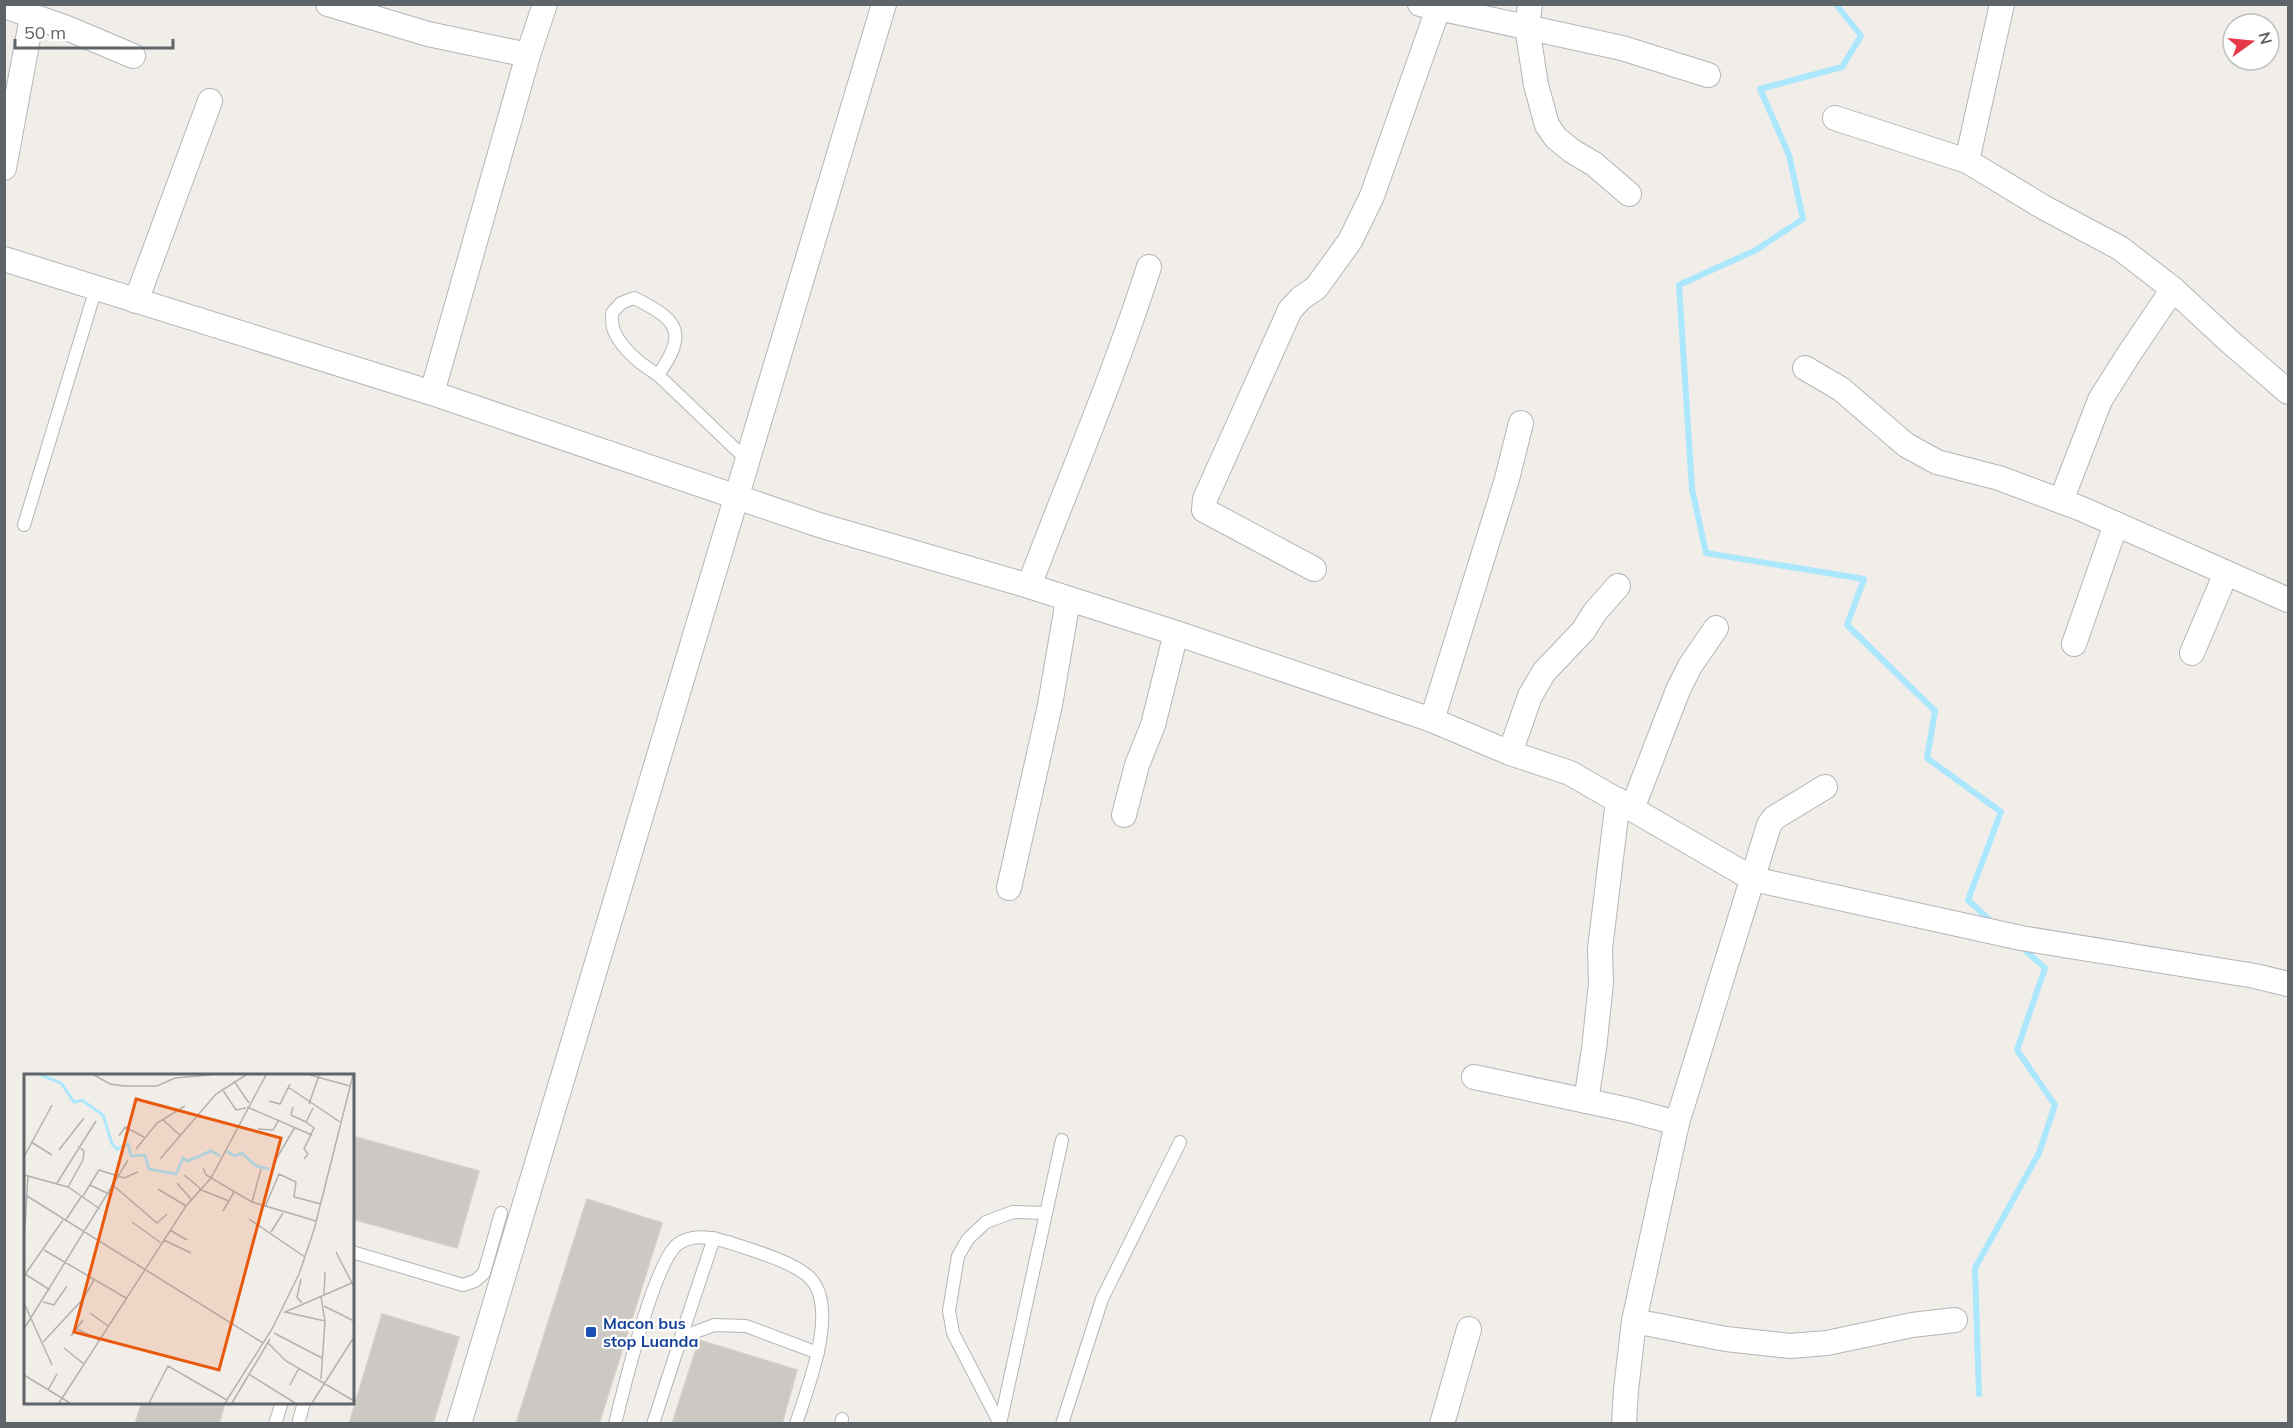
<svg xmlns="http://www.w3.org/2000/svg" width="2293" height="1428" viewBox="0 0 2293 1428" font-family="Mulish,sans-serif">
	<rect width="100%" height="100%" fill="#f1ede8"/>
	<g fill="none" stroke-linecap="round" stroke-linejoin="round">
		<!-- stream -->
		<g stroke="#abe7fd" stroke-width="6">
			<path d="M1836 4 1861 36 1842 67 1760 89 1789 155 1803 219 1756 250 1679 285 1692 489 1706 553 1864 579 1847 625 1935 711 1927 758 2001 812 1968 900 1993 923"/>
			<path d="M1979 1394 1975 1268 2039 1153 2055 1105 2017 1050 2045 968 2021 947"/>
		</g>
	</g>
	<!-- building -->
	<g fill="#ccc8c4" stroke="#d5cec6" stroke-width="1.5">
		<path d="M352 1136 479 1171 457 1248 352 1219Z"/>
		<path d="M587 1199 662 1223 599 1424H516Z"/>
		<path d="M382 1314 459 1337 433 1424H349Z"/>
		<path d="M699 1340 797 1370 782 1424H672Z"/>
		<path d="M142 1402H225L219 1424H135Z"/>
	</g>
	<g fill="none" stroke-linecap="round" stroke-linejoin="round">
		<defs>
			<g id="service">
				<path d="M658 375C688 333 679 320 634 298L621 303 612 313C612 318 612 324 613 328 620 348 642 365 658 375L747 460"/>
				<path d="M24 525 96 288"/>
				<path d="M352 1252 463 1285 475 1281 484 1273 501 1213"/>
				<path d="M678 1346 714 1238"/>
				<path d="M275 1424 282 1402"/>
				<path d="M298 1424 304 1402"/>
				<path d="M615 1424C623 1391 655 1260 678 1244 696 1231 722 1240 740 1246 759 1252 797 1264 810 1278 840 1309 807 1389 796 1424"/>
				<path d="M653 1424 678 1347 693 1333 714 1325 746 1326 818 1353"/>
				<path d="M841 1424 842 1419"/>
				<path d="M1000 1424 1062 1140"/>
				<path d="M1000 1424 953 1333 949 1311 958 1256 968 1239 986 1222 1013 1212 1046 1213"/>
				<path d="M1062 1424 1102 1299 1180 1142"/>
			</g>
			<g id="minor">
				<path d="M328 4 428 34 528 55"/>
				<path d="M1420 4 1622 48 1708 75"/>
				<path d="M1530 4 1527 27 1536 85 1547 125 1556 138 1572 151 1594 164 1629 194"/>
				<path d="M4 6 67 28 133 56"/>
				<path d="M1835 118 1967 161 2043 207 2120 248 2173 289 2228 340 2288 392"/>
				<path d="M1967 161 2002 4"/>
				<path d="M4 168 32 17"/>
				<path d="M4 259 432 393 819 525 1029 586 1176 633 1432 720 1510 753 1570 773 1753 879 2021 938 2255 976 2288 984"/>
				<path d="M136 301 210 101"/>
				<path d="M1805 368 1841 389 1906 445 1937 462 1999 478 2082 509 2288 600"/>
				<path d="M432 393 528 55 545 4"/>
				<path d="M2061 501 2100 400 2129 354 2173 289"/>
				<path d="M1314 569 1204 510 1205 499 1290 310 1301 298 1316 288 1350 241 1372 196 1438 9"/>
				<path d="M1029 586C1069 480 1114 376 1149 267"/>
				<path d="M2074 644 2116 524"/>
				<path d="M2192 653 2226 573"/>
				<path d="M1432 720 1507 479 1521 423"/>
				<path d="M1510 753 1530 696 1544 672 1583 631 1595 612 1618 586"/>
				<path d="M1632 809 1678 690 1690 666 1716 628"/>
				<path d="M1124 815 1137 765 1153 725 1176 633"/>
				<path d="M1009 888 1050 705 1068 600"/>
				<path d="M1474 1077 1629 1110 1677 1123"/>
				<path d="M1586 1101 1594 1049 1601 983 1600 949 1618 800"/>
				<path d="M1634 1321 1726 1339 1790 1346 1827 1343 1912 1325 1955 1320"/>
				<path d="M459 1424 884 4"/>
				<path d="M1442 1424 1469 1329"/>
				<path d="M1624 1424 1626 1390 1634 1321 1677 1123 1769 825 1774 818 1825 787"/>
			</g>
		</defs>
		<!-- service casing -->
		<use href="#service" stroke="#b3b6ba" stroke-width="14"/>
		<!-- minor casing -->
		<use href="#minor" stroke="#b3b6ba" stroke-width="26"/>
		<!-- service -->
		<use href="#service" stroke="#fff" stroke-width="12"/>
		<!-- minor -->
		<use href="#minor" stroke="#fff" stroke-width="24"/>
	</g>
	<!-- markers -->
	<rect fill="#1a4fb4" stroke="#fff" stroke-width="2" x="585" y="1326" width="12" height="12" rx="3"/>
	<g text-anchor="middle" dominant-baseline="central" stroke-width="4.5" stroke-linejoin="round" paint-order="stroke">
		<!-- transit labels -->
		<g font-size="16" font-weight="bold" fill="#164399" stroke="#fff" text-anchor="start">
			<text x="603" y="1323">Macon bus<tspan x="603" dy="18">stop Luanda</tspan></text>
		</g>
	</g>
	<!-- overview -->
	<g transform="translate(24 1074)">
		<rect width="330" height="330" fill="#f1ede8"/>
		<path fill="none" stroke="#abe7fd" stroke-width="3" d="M17 1 37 9 50 28 58 26 79 41 88 70 93 75 104 70 107 82 121 81 125 95 152 100 159 84 164 87 187 77 196 82M202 77 211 82 218 79 232 92 245 95"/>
		<path fill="none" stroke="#b3b2b1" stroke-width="1.5" d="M70 1 86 10 100 12H133L151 4 186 1M286 1 326 12M210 7 225 29M264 13 316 48M198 15 212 36 222 34M245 27 256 30 266 10M285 30 295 1M223 33 288 61M269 33 267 41 282 48M138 45 157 62M234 55 249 56 255 46M95 62 101 53 120 63M7 68 28 81M112 75 133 49 161 32M35 76 60 44M0 83 28 31M136 85 192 20 222 1M280 85 284 80 280 75 290 54 282 48 289 34M251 87 271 53M179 94 182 101 228 128 292 147M0 101 44 113 76 135M160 101 176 114M33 109 72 47M153 109 167 125M66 111 85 120M90 112 133 149 143 140M44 113 59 86 60 77 54 72M134 115 162 132M175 115 205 127M3 122 239 269M59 122 75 96 100 104 114 98M228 128 237 95M241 133 255 100 272 108 270 123 297 130M199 137 210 118M225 145 281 183M41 147 57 123M108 148 137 169M146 156 163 166M247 158 259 139M140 166 167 179M0 169 4 101M20 176 102 224M312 178 330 213M1 200 26 216M0 202 39 146M277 205 273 223 278 229M300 221 301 198M297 223 301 247 297 305M19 228 30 231 43 212M0 229 28 291M300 232 330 247M66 239 84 252M301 247 261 238 330 208M0 255 104 86M53 255 75 266M250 259 298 284M47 262 59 246M19 268 59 225 70 206M244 269 262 287 330 327M40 274 60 290M0 301 46 329M226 301 271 329M266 311 275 294M24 316 33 300M35 329 162 132 187 104 242 1M125 329 144 292 203 326M201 329 248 255 275 200 290 156 329 1M208 329 246 265M288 329 330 263"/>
		<path fill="#e8590c" fill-opacity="0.15" stroke="#e8590c" stroke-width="3" d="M112 25 257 64 195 296 50 258Z"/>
		<rect width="330" height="330" fill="none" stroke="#5f6468" stroke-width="3"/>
	</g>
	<!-- border -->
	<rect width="2293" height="1428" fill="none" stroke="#5f6468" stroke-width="12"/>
	<!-- north arrow -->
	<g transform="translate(2251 42) rotate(75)"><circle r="28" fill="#ffffff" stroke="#bfc1c3" stroke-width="1.5"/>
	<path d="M0-4.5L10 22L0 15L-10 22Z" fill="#e63948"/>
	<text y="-9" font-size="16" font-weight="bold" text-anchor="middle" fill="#5f6468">N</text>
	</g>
	<!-- scale -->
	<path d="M15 39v9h158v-9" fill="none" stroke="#5f6468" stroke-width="3"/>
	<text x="24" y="39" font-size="18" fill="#5f6468" stroke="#ffffff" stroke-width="4.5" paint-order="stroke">50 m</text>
</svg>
